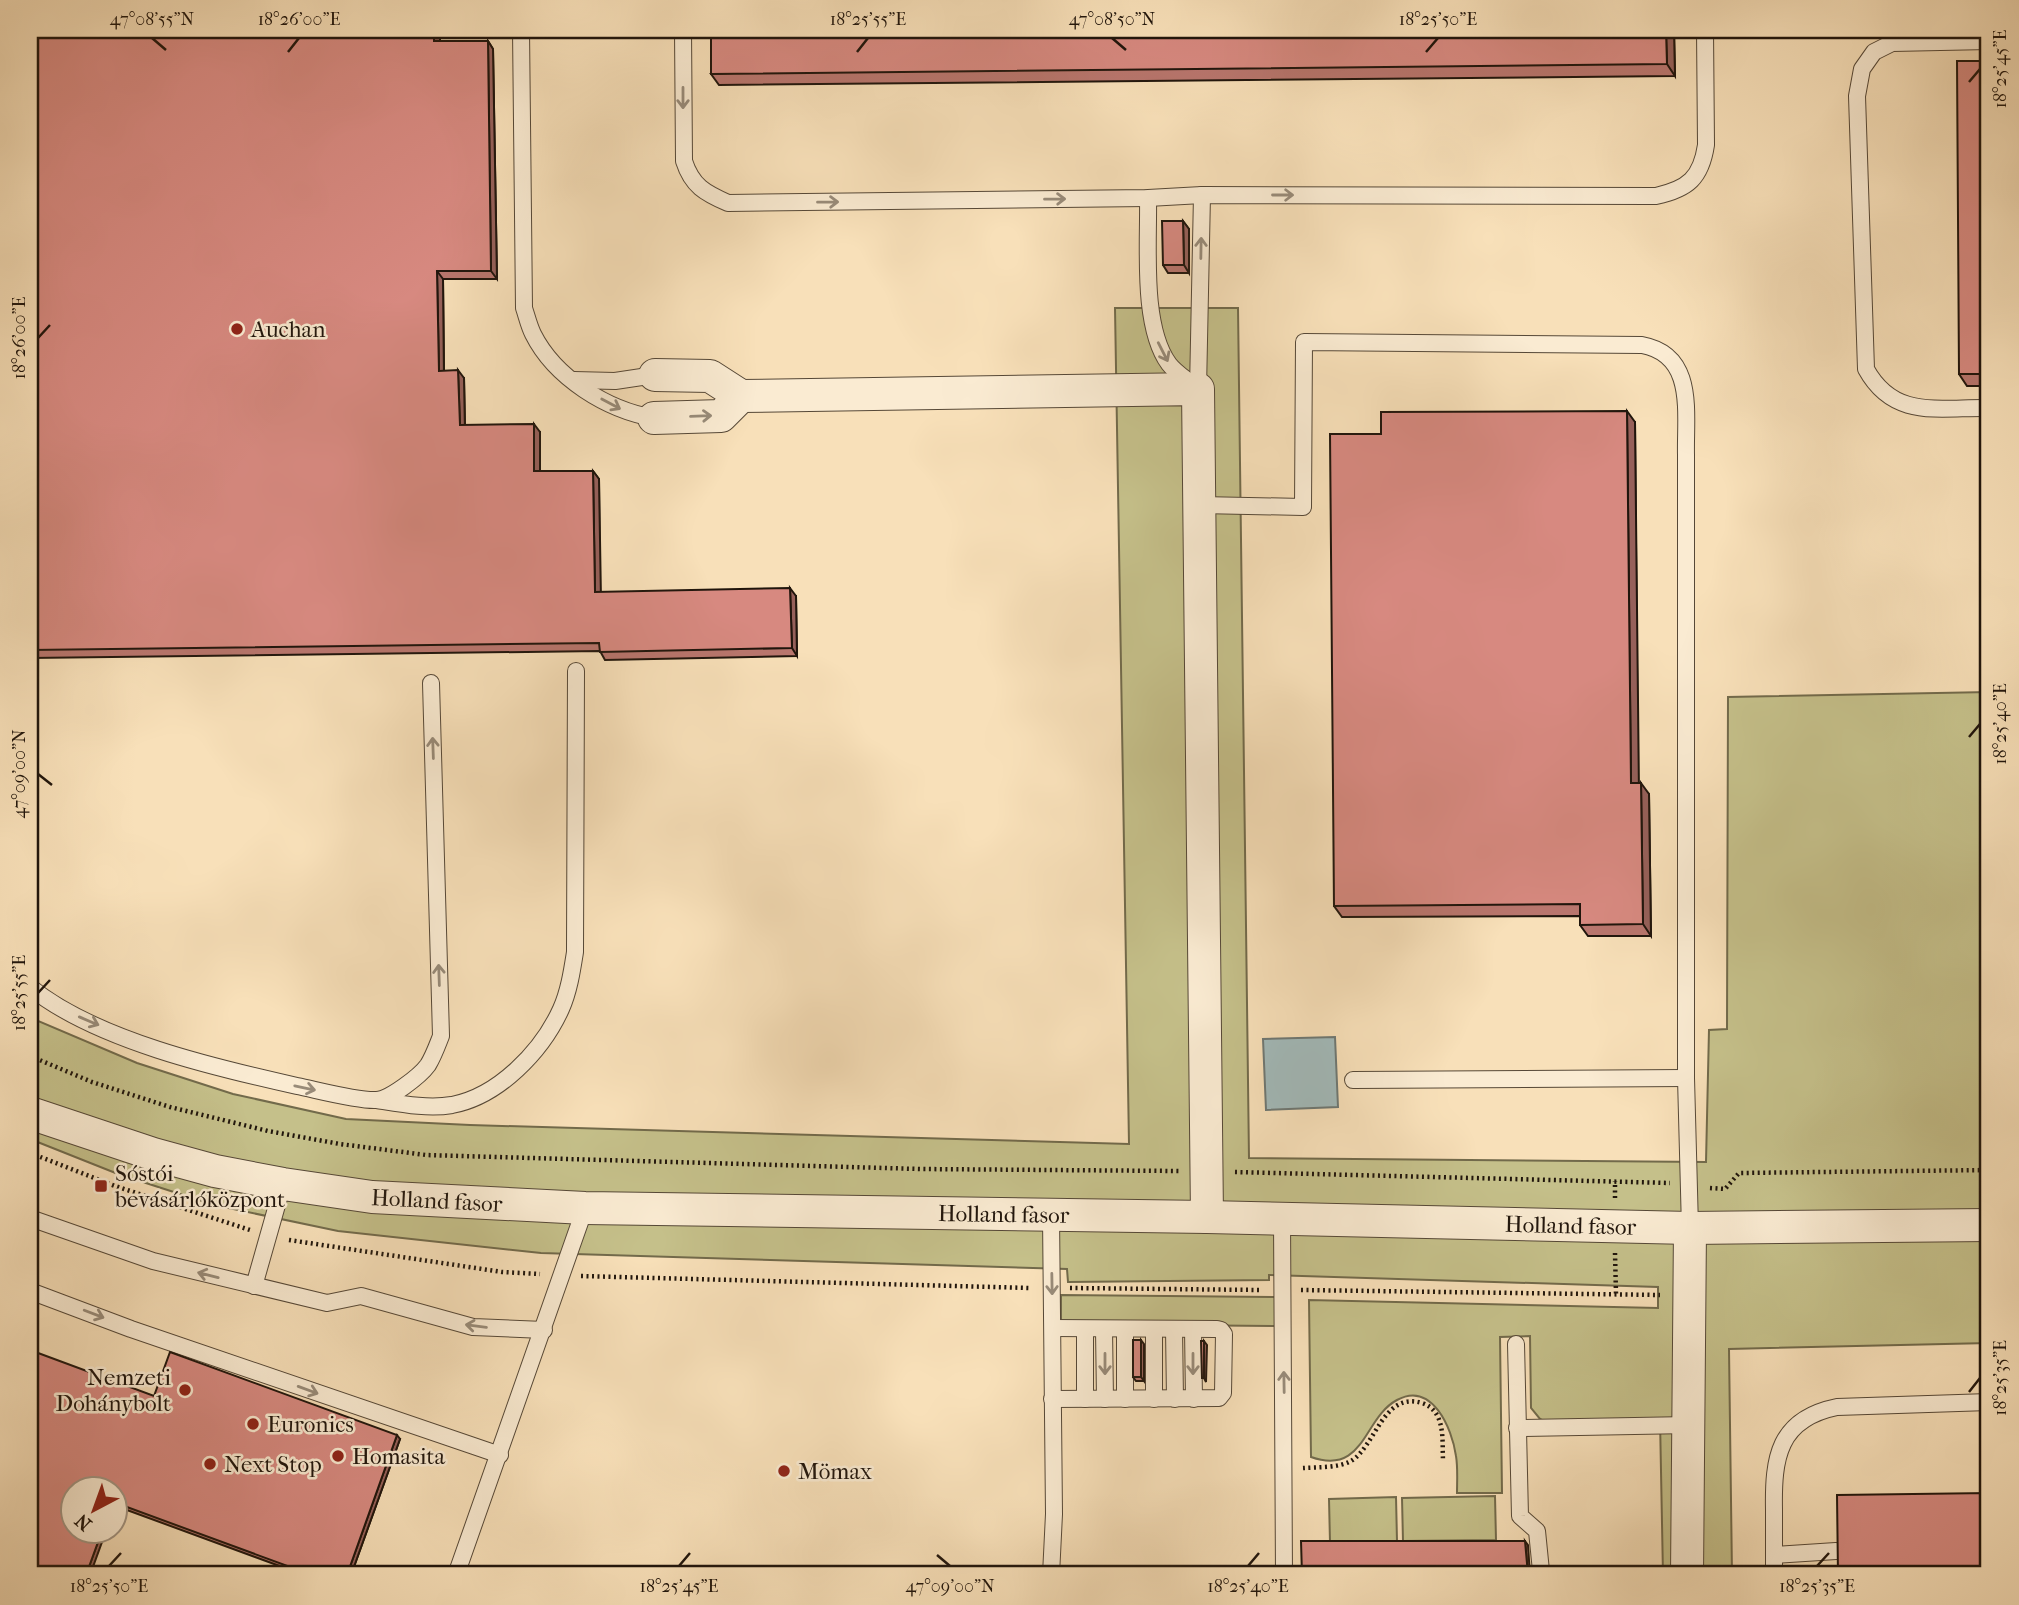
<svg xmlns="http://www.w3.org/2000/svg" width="2019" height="1605" viewBox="0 0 2019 1605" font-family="'IM FELL French Canon',serif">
	<rect width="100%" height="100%" fill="#f8e0b9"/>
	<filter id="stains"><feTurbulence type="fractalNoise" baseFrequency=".00286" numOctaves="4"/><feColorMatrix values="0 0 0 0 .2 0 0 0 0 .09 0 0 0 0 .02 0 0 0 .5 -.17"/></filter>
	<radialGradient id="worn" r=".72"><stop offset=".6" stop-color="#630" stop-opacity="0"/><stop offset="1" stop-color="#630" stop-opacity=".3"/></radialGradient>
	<!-- green -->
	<g fill="#c5c08a" stroke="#726a4b" stroke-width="2">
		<path d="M1115 308H1238L1249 1158 1706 1162 1709 1030 1727 1029 1728 697 1989 692V1343L1729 1349 1732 1575H1663L1660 1419 1548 1423 1540 1419 1531 1408 1530 1336 1500 1337 1502 1493H1457C1457 1481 1458 1468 1456 1456 1452 1428 1432 1381 1397 1400 1363 1418 1365 1476 1311 1457L1309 1300 1658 1308V1287L1269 1275V1280L1068 1282 1067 1269 541 1253 338 1231 214 1205 118 1174 30 1139V1014L38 1021 137 1063 233 1094 346 1119 470 1125 1129 1144Z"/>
		<path d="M1061 1295 1276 1297V1326L1061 1324Z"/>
		<path d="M1495 1496 1496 1540 1403 1541 1402 1498Z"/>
		<path d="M1396 1497 1397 1541 1330 1542 1329 1499Z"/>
	</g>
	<!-- water -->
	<path fill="#a2baba" stroke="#6e7874" stroke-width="2" d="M1335 1037 1338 1107 1266 1110 1263 1039Z"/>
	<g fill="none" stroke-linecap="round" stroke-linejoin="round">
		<defs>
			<g id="lane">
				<path d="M521 30 524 308C527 317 529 326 533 334 555 378 607 410 654 418"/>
				<path d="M683 30 684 161C692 186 705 193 728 203L1148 198 1202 195 1656 196C1688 189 1701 178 1706 145L1705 30"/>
				<path d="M1989 41 1892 43 1874 52 1862 69 1857 96 1866 369C1894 420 1939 407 1989 408"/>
				<path d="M1148 198C1149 244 1141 326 1169 364 1175 372 1186 379 1194 386"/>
				<path d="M574 380 615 381 655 375"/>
				<path d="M1198 389 1202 195"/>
				<path d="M1200 505 1303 507 1304 342 1642 345C1696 355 1685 413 1686 455V1078L1690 1228"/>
				<path d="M30 987C95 1040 216 1068 297 1086 317 1090 358 1101 376 1100 389 1100 420 1076 428 1065 434 1055 437 1046 441 1036L431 683"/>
				<path d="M1353 1080 1686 1078"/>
				<path d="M377 1100C402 1104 428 1109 452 1105 499 1096 542 1051 561 1009 569 991 572 971 575 952L576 671"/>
				<path d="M1051 1216 1054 1514 1051 1575"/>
				<path d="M30 1218 153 1261 327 1303 361 1296 473 1327 544 1330"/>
				<path d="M1282 1219 1284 1575"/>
				<path d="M254 1286 283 1184"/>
				<path d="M30 1291 131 1329 500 1455"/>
				<path d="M1104 1329 1105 1399"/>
				<path d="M1174 1329 1175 1399"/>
				<path d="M1193 1329 1194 1399"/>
				<path d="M1516 1344 1520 1516 1537 1531 1541 1571"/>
				<path d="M1052 1399 1219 1398 1223 1393 1224 1334 1221 1330 1217 1329 1053 1328"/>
				<path d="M1085 1399V1329"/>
				<path d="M1125 1399V1329"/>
				<path d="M1154 1399V1329"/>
				<path d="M1517 1428 1690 1425"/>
				<path d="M1774 1555 1836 1551"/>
				<path d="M456 1575 585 1208"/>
				<path d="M1774 1575C1774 1554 1774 1532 1774 1510 1773 1458 1778 1419 1837 1407L1989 1402"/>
			</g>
			<g id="street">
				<path d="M655 375 710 376 741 396 1198 389 1207 1217"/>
				<path d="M654 418 721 416 741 396"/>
				<path id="s1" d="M30 1113 153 1154 215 1171 283 1184 372 1197 585 1208 1207 1217 1690 1228 1989 1225"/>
				<path d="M1687 1575 1690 1228"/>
			</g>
		</defs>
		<!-- lane casing -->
		<use href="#lane" stroke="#564837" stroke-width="18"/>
		<!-- street casing -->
		<use href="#street" stroke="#564837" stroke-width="34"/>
		<!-- path -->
		<g stroke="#20150c" stroke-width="4.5" stroke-dasharray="2 3.5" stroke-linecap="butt">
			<path d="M30 1056 92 1082 170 1107 268 1131 340 1144 426 1155 920 1169 1180 1171"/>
			<path d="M30 1153 115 1186 250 1230"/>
			<path d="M1235 1172 1670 1183"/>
			<path d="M1710 1188 1725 1189 1739 1173 1989 1170"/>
			<path d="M1615 1198V1181"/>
			<path d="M289 1240 502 1272 540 1274"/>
			<path d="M1615 1253 1616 1294"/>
			<path d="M581 1276 1030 1288"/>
			<path d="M1070 1288 1261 1290"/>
			<path d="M1301 1290 1660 1295"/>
			<path d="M1303 1468C1318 1467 1338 1468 1351 1461 1376 1446 1383 1391 1422 1403 1446 1411 1442 1440 1443 1460"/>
		</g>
		<!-- lane -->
		<use href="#lane" stroke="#faebd2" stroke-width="16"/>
		<!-- street -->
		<use href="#street" stroke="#faebd2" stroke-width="32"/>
	</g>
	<!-- wall -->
	<g fill="#b9766e" stroke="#20150c" stroke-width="2">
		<path d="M30 30H440V41H488L493 49 497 279H443L444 371 464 378 465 425 540 432V471H593L599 479 600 592 796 596 797 656 605 660 600 651 30 658Z"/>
		<path d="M1674 30 1675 76 719 85 711 74Z"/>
		<path d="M1989 61V386H1967L1959 374Z"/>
		<path d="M1183 221 1189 229V273H1168L1163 265Z"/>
		<path d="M1635 422 1638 783 1649 794 1651 936H1588L1580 925V916L1342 917 1334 906 1381 434Z"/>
		<path d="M1144 1344V1381H1136L1133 1377Z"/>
		<path d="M154 1396 400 1439 351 1575H304L116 1506V1489L30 1575Z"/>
	</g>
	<!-- shaded-wall -->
	<g fill="#96605a" stroke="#20150c" stroke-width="2">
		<path d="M434 30H440V49L434 41Z"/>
		<path d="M1666 30H1674L1675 76 1667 64Z"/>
		<path d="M488 41 493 49 497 279 491 271Z"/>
		<path d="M1183 221 1189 229V273L1184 265Z"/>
		<path d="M437 271 443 279 444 379 439 371Z"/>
		<path d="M458 370 464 378 465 433 460 425Z"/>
		<path d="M1627 411 1635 422 1639 794 1631 783Z"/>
		<path d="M534 424 540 432V479L534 471Z"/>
		<path d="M593 471 599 479 601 600 595 592Z"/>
		<path d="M790 588 796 596 797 656 792 648Z"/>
		<path d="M1641 783 1649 794 1651 936 1643 924Z"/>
		<path d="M1141 1340 1144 1344V1381L1141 1377Z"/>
		<path d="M1204 1341 1207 1345 1206 1382 1204 1378Z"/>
		<path d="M397 1435 400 1439 351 1575H347Z"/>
		<path d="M102 1531H106L90 1575H86Z"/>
		<path d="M1525 1541 1528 1545 1530 1575H1528Z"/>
	</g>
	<!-- building -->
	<g fill="#d78980" stroke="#20150c" stroke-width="2">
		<path d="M30 30H434V41H488L491 271H437L439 371 458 370 460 425 534 424V471H593L595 592 790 588 792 648 600 652 599 643 30 650Z"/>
		<path d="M711 30H1666L1667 64 711 74Z"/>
		<path d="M1957 61H1989V374H1959Z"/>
		<path d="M1162 221H1183L1184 265H1163Z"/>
		<path d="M1627 411 1631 783H1641L1643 924 1580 925V904L1334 906 1330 434H1381V412Z"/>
		<rect x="1133" y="1340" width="8" height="37"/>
		<path d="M1201 1341H1204V1378H1202Z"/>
		<path d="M30 1350 154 1396 170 1352 397 1435 347 1575H312L116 1503V1489H74V1531H102L86 1575H30Z"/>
		<path d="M1989 1493V1575H1838L1837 1495Z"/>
		<path d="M1301 1541H1525L1528 1575H1302Z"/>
	</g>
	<!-- one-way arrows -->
	<defs><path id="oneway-shaft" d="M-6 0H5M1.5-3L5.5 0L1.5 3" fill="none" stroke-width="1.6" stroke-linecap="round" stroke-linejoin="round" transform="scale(1.75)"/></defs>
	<g stroke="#988b79">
		<use href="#oneway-shaft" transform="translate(683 98) rotate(90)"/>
		<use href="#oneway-shaft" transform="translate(1283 195)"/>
		<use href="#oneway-shaft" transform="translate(1055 199) rotate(-1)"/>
		<use href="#oneway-shaft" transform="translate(828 202) rotate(-1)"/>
		<use href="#oneway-shaft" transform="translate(1201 248) rotate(-89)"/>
		<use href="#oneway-shaft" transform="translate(1163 352) rotate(63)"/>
		<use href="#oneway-shaft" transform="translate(611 404) rotate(28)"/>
		<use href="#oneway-shaft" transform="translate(701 416) rotate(-2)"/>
		<use href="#oneway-shaft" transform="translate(433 748) rotate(-92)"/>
		<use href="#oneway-shaft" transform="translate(439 975) rotate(-92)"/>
		<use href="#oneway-shaft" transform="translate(89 1021) rotate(23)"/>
		<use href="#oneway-shaft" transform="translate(305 1088) rotate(12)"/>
		<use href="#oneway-shaft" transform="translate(208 1275) rotate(-166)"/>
		<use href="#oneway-shaft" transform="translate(1052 1284) rotate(89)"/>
		<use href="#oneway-shaft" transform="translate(94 1314) rotate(21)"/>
		<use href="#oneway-shaft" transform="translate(476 1326) rotate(-173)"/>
		<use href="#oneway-shaft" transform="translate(1105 1364) rotate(90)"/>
		<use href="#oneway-shaft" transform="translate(1193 1364) rotate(90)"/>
		<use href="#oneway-shaft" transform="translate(1284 1382) rotate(-91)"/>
		<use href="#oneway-shaft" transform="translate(308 1390) rotate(20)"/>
	</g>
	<!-- ticks -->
	<path fill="none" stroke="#20150c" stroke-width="2.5" d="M152 38 166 50M1112 38 1126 50M288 52 299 38M857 52 868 38M1426 52 1438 38M1969 82 1980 69M38 338 50 325M1969 737 1980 724M38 774 52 785M38 993 50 980M1969 1392 1980 1378M937 1555 950 1566M109 1566 121 1553M679 1566 690 1553M1248 1566 1259 1553M1817 1566 1829 1553"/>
	<!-- markers -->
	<g fill="#8f2418" stroke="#faebd2" stroke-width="2.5">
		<circle cx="237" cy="329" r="7"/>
		<rect x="94" y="1179" width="14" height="14" rx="3.5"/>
		<circle cx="185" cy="1390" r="7"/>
		<circle cx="253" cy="1424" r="7"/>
		<circle cx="338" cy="1456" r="7"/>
		<circle cx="210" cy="1464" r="7"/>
		<circle cx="784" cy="1471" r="7"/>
	</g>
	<g text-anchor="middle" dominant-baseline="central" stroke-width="5" stroke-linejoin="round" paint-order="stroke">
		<!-- poi labels -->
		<g font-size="23" fill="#20150c" stroke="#faebd2" text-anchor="start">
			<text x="251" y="329">Auchan</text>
			<text x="115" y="1173">Sóstói<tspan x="115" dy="26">bevásárlóközpont</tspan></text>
			<text x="171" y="1377" text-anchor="end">Nemzeti<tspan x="171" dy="26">Dohánybolt</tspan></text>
			<text x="267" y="1424">Euronics</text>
			<text x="352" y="1456">Homasita</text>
			<text x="224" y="1464">Next Stop</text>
			<text x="798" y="1471">Mömax</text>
		</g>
		<!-- street labels -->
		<g font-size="23" fill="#20150c" stroke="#faebd2">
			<text stroke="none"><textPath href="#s1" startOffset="418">Holland fasor</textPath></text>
			<text stroke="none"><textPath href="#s1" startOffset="985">Holland fasor</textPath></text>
			<text stroke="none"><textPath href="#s1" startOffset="1552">Holland fasor</textPath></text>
		</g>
	</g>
	<!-- margin -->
	<rect width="2019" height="1605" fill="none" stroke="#f8e0b9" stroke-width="77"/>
	<!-- north arrow -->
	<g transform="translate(94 1510) rotate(221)"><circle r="33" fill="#faebd2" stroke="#a39583" stroke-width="2"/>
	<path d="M0-5L12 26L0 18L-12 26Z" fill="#8f2418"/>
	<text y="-10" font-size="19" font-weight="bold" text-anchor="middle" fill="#20150c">N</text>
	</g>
	<rect x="38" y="38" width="1942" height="1528" fill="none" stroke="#20150c" stroke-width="2.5"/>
	<g font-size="18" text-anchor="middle" fill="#20150c">
		<text x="152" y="25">47°08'55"N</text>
		<text x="299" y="25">18°26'00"E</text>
		<text x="868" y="25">18°25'55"E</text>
		<text x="1112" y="25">47°08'50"N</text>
		<text x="1438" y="25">18°25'50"E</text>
		<text transform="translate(2000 69) rotate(-90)" y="6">18°25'45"E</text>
		<text transform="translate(19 338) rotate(-90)" y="6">18°26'00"E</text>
		<text transform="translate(2000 724) rotate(-90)" y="6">18°25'40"E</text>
		<text transform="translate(19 774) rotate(-90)" y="6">47°09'00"N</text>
		<text transform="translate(19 993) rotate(-90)" y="6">18°25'55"E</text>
		<text transform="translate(2000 1378) rotate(-90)" y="6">18°25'35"E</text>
		<text x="109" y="1592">18°25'50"E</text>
		<text x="679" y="1592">18°25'45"E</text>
		<text x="950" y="1592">47°09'00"N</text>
		<text x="1248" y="1592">18°25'40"E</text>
		<text x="1817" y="1592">18°25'35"E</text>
	</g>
	<rect width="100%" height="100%" filter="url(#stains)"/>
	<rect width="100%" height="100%" fill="url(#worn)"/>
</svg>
